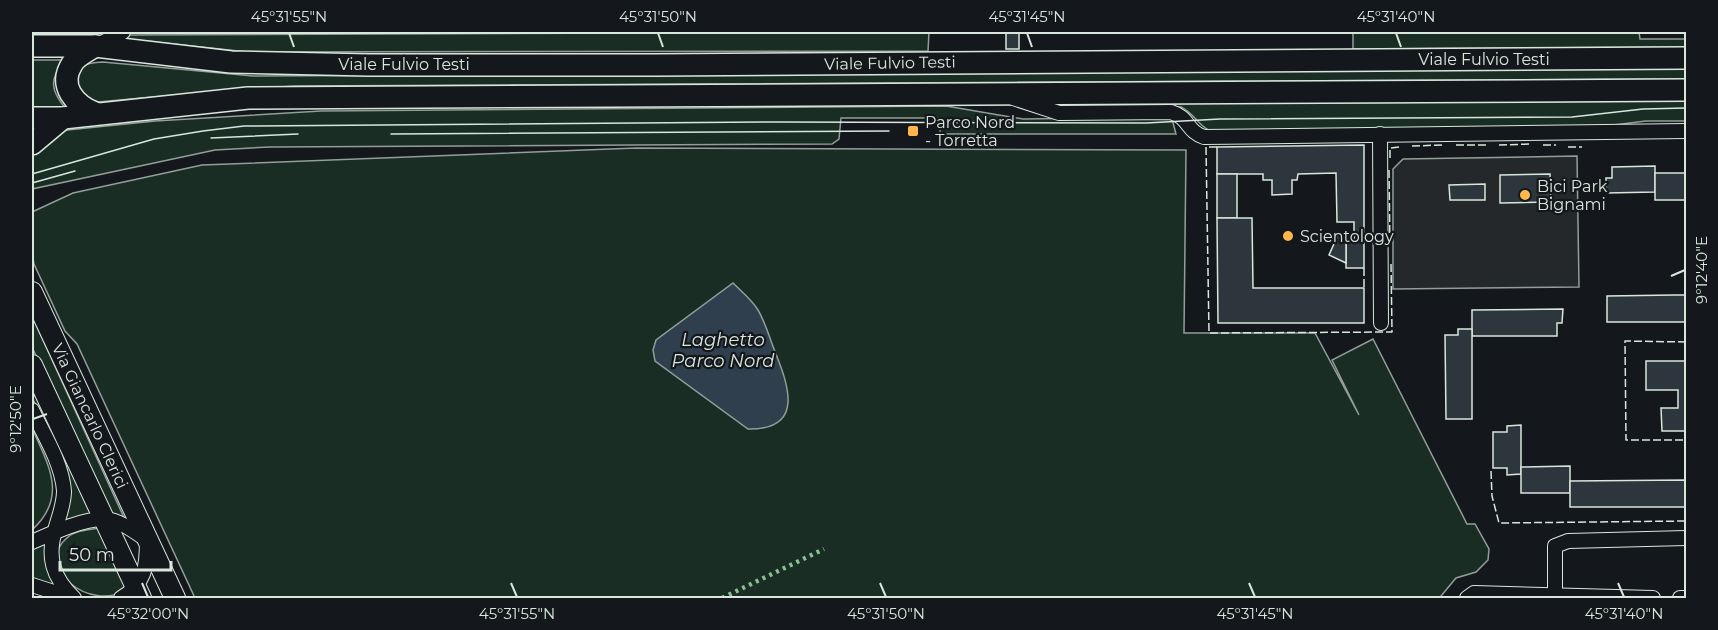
<svg xmlns="http://www.w3.org/2000/svg" width="1718" height="630" viewBox="0 0 1718 630" font-family="Montserrat,sans-serif">
	<rect width="100%" height="100%" fill="#14181c"/>
	<!-- green -->
	<g fill="#1a2d24" stroke="#939e99" stroke-width="1.5">
		<path d="M929 32 928 51 248 52 126 39V35Z"/>
		<path d="M1353 32H1639L1640 39H1686V47L1353 49Z"/>
		<path d="M32 60H65C49 79 50 90 66 109H32Z"/>
		<path d="M103 62 253 76 1686 69V79L295 86 230 90 98 102 88 100 75 83C79 64 85 63 103 62Z"/>
		<path d="M1686 101V121H1646L1589 128 1211 131C1200 128 1194 113 1181 107L1067 108V104Z"/>
		<path d="M946 106 1023 119 1167 117 1172 119 1176 134H940V118H841L839 139 832 144 269 147 215 150 32 189V155L39 144 58 131 155 121 321 111Z"/>
		<path d="M636 148 1186 150 1184 333H1315L1359 415 1332 360 1373 339 1467 524H1475L1489 549 1488 560 1476 572 1456 578 1441 596 1442 598H195L77 344 65 331 34 264 32 253V212L73 193 202 165Z"/>
		<path d="M32 316 126 522 112 517 32 347Z"/>
		<path d="M36 395 91 515 63 523 67 475 32 397Z"/>
		<path d="M32 428C49 466 68 497 32 530Z"/>
		<path d="M99 528 127 589C90 614 32 566 68 537 76 530 89 530 99 528Z"/>
		<path d="M47 542 46 562 55 588 32 579V550Z"/>
	</g>
	<!-- parking -->
	<path fill="#24282b" stroke="#939e99" stroke-width="1.5" d="M1577 156 1579 287 1393 289V169L1403 159Z"/>
	<!-- water -->
	<path fill="#2f3f4d" stroke="#939e99" stroke-width="1.5" d="M733 283C741 291 752 300 758 310 765 322 769 336 774 349 788 384 806 430 748 429L655 361 653 350 656 340Z"/>
	<!-- building -->
	<g fill="#2c363c" stroke="#d8e6dc" stroke-width="1.5">
		<rect x="1006" y="32" width="13" height="17"/>
		<path d="M1364 145V268H1346V242H1354V222H1337L1336 173 1298 174 1297 180H1292V194L1272 195V180H1263V174H1217V147Z"/>
		<path d="M1655 166V192L1606 193V178H1612V167Z"/>
		<rect x="1655" y="173" width="31" height="27"/>
		<rect x="1217" y="174" width="20" height="44"/>
		<path d="M1550 174 1551 202 1500 203V175Z"/>
		<path d="M1485 184V200H1450L1449 185Z"/>
		<path d="M1217 218H1252L1253 288H1364V323H1218Z"/>
		<path d="M1338 235H1354V242H1346V263L1329 255Z"/>
		<path d="M1674 295H1686V322H1607V296Z"/>
		<path d="M1563 309 1562 323H1557V336H1472V310Z"/>
		<path d="M1458 329H1472V419H1446L1445 335H1458Z"/>
		<path d="M1646 361H1686V431H1662L1661 408H1678V390H1646Z"/>
		<path d="M1521 425V474L1507 475V468H1493V432H1507V426Z"/>
		<path d="M1570 466V493H1521V467Z"/>
		<path d="M1686 480V507H1570V481Z"/>
	</g>
	<g fill="none" stroke-linecap="round" stroke-linejoin="round">
		<defs>
			<g id="street">
				<path d="M96 46 123 32"/>
				<path d="M1013 98 1059 113 1171 112C1190 118 1186 131 1204 137L1686 131"/>
				<path d="M1380 134 1381 323"/>
				<path d="M32 410C44 435 62 463 64 491 64 504 59 516 56 527 46 557 53 578 74 598"/>
				<path d="M32 542C50 534 84 518 104 519 120 520 135 532 147 540 147 567 145 584 121 598"/>
				<path d="M32 585 72 598"/>
				<path d="M1555 595V546L1568 541 1686 538"/>
				<path d="M1467 598 1474 593 1653 598"/>
				<path d="M1680 598H1686"/>
			</g>
			<g id="secondary">
				<path d="M32 292 175 598"/>
				<path d="M32 365 141 598"/>
			</g>
			<g id="primary">
				<path d="M32 46H95L231 62 369 65H654L1686 58"/>
				<path d="M95 113C75 105 58 86 72 64 76 56 88 51 95 46"/>
				<path d="M32 118H63L248 98 1686 90"/>
				<path d="M32 144 63 118"/>
			</g>
		</defs>
		<!-- street casing -->
		<use href="#street" stroke="#d8e6dc" stroke-width="16"/>
		<!-- secondary casing -->
		<use href="#secondary" stroke="#d8e6dc" stroke-width="22"/>
		<!-- primary casing -->
		<use href="#primary" stroke="#d8e6dc" stroke-width="24"/>
		<!-- street -->
		<use href="#street" stroke="#14181c" stroke-width="14"/>
		<!-- secondary -->
		<use href="#secondary" stroke="#14181c" stroke-width="20"/>
		<!-- primary -->
		<use href="#primary" stroke="#14181c" stroke-width="21"/>
		<!-- tram -->
		<g stroke="#d8e6dc" stroke-width="1.5">
			<path d="M391 134 889 131"/>
			<path d="M211 138 298 134"/>
			<path d="M32 174 154 139 203 131 244 126 777 122 1146 123 1220 119 1572 117 1643 109 1686 108"/>
			<path d="M32 183 75 171"/>
		</g>
		<!-- hedge -->
		<path stroke="#8ac095" stroke-width="4.5" stroke-dasharray="3 4.5" stroke-linecap="butt" d="M722 598 824 549"/>
		<!-- fence -->
		<g stroke="#d8e6dc" stroke-width="1.5" stroke-dasharray="8 3" stroke-linecap="butt">
			<path d="M1456 145H1488"/>
			<path d="M1499 145 1531 144"/>
			<path d="M1543 145H1556"/>
			<path d="M1412 146 1442 145"/>
			<path d="M1217 147H1206L1209 333 1392 332 1391 263"/>
			<path d="M1568 147H1582"/>
			<path d="M1390 158V148L1400 147"/>
			<path d="M1389 170 1390 247"/>
			<path d="M1364 268V288"/>
			<path d="M1686 342 1625 341 1626 440H1686"/>
			<path d="M1491 471 1492 496 1499 523 1686 521"/>
		</g>
	</g>
	<!-- ticks -->
	<path fill="none" stroke="#d8e6dc" stroke-width="2" d="M289 33 294 47M658 33 663 47M1027 33 1032 47M1396 33 1401 47M1671 276 1685 270M33 419 47 414M142 583 148 597M511 583 517 597M880 583 886 597M1249 583 1255 597M1618 583 1624 597"/>
	<!-- markers -->
	<g fill="#ffb74d" stroke="#14181c" stroke-width="2">
		<rect x="907" y="125" width="12" height="12" rx="3"/>
		<circle cx="1525" cy="195" r="6"/>
		<circle cx="1288" cy="236" r="6"/>
	</g>
	<g text-anchor="middle" dominant-baseline="central" stroke-width="4.5" stroke-linejoin="round" paint-order="stroke">
		<!-- street labels -->
		<g font-size="16" fill="#d8e6dc" stroke="#14181c">
			<text x="1484" y="59">Viale Fulvio Testi</text>
			<text transform="translate(890 63) rotate(-1)">Viale Fulvio Testi</text>
			<text x="404" y="64">Viale Fulvio Testi</text>
			<text transform="translate(90 416) rotate(65)">Via Giancarlo Clerici</text>
		</g>
		<!-- poi labels -->
		<g font-size="16" fill="#d8e6dc" stroke="#14181c" text-anchor="start">
			<text x="925" y="122">Parco Nord<tspan x="925" dy="18">- Torretta</tspan></text>
			<text x="1537" y="186">Bici Park<tspan x="1537" dy="18">Bignami</tspan></text>
			<text x="1300" y="236">Scientology</text>
		</g>
		<!-- water labels -->
		<g font-size="18" font-style="italic" fill="#d8e6dc" stroke="#14181c">
			<text x="723" y="340">Laghetto<tspan x="723" dy="21">Parco Nord</tspan></text>
		</g>
	</g>
	<!-- border -->
	<rect width="1718" height="630" fill="none" stroke="#14181c" stroke-width="66"/>
	<!-- scale -->
	<path d="M60 561v9h111v-9" fill="none" stroke="#d8e6dc" stroke-width="3"/>
	<text x="69" y="561" font-size="18" fill="#d8e6dc" stroke="#14181c" stroke-width="4.5" paint-order="stroke">50 m</text>
	<rect x="33" y="33" width="1652" height="564" fill="none" stroke="#d8e6dc" stroke-width="2"/>
	<g font-size="15" text-anchor="middle" fill="#d8e6dc">
		<text x="289" y="22">45°31'55"N</text>
		<text x="658" y="22">45°31'50"N</text>
		<text x="1027" y="22">45°31'45"N</text>
		<text x="1396" y="22">45°31'40"N</text>
		<text transform="translate(1702 270) rotate(-90)" y="5">9°12'40"E</text>
		<text transform="translate(16 419) rotate(-90)" y="5">9°12'50"E</text>
		<text x="148" y="619">45°32'00"N</text>
		<text x="517" y="619">45°31'55"N</text>
		<text x="886" y="619">45°31'50"N</text>
		<text x="1255" y="619">45°31'45"N</text>
		<text x="1624" y="619">45°31'40"N</text>
	</g>
</svg>
